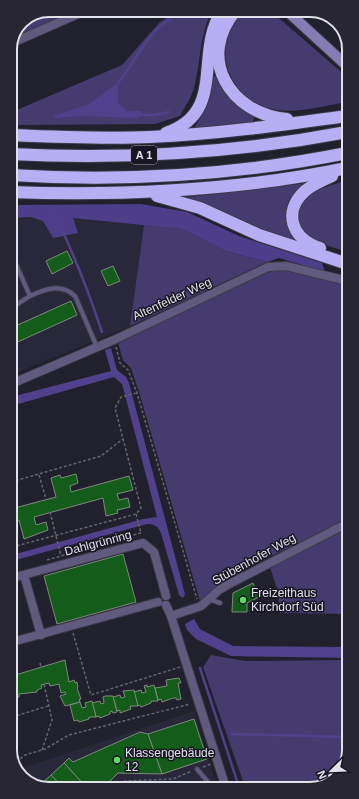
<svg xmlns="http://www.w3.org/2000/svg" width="359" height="799" viewBox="0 0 359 799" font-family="Arial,sans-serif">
	<rect width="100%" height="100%" fill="#21202d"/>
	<!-- built -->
	<g fill="#29273a">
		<path d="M31 217 43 221 73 218 144 225 130 326 11 375V218Z"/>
		<path d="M194 711 217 788 47 789 29 782 25 767Z"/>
	</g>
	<!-- green -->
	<g fill="#453b6f">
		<path d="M50 10H79L14 38 22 21Z"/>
		<path d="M178 10H212C199 38 201 61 194 88 191 98 185 107 180 116L155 124 17 125 10 117V108L12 112 122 65 159 23Z"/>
		<path d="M246 10H267L273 13 347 77V102C324 106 300 113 277 110 227 103 207 42 246 10Z"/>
		<path d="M214 76 220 79 235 102 255 116 252 123 193 130C205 113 209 96 214 76Z"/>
		<path d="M347 180V252L310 240 301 230 297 219 298 208 310 192Z"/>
		<path d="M308 183 292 199 301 245 191 201 188 197Z"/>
		<path d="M144 225 182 229 225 251 267 262 130 326Z"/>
		<path d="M278 269 348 285V521C297 544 244 564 200 601L139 392 131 368 123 360 118 343 261 274Z"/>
		<path d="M348 528 349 614 280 613 278 592 269 564Z"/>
		<path d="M211 655 245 661 349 660V750L342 772 322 787H245L203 667Z"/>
	</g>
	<!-- forest -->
	<path fill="#4e3d88" d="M141 204 187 212 239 236 322 263 325 272 279 258 267 262 225 251 182 229 73 218 78 233 53 238 43 221 31 217 11 218V205Z"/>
	<!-- water -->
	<g fill="#51408c">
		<path d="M118 83V103L126 111H141L144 115 137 118 82 116 54 118V116L89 104Z"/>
		<path d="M111 348 117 370 126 377 129 383 185 594 183 598 179 595 161 533C158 526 154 524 147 524L12 561V555L143 519 157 517 122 384 114 377 11 406V397L111 371 105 350Z"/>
		<path d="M194 619 200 629 233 646 349 647V658L231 656 196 639 187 630 185 624Z"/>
	</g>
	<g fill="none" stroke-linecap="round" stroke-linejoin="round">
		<!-- stream -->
		<g stroke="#51408c" stroke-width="2.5">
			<path d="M118 83C129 70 136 56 146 42 156 28 169 19 183 10"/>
			<path d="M144 115H154L169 112"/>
			<path d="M51 208C72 248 88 290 102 332"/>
			<path d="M200 668 239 787"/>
			<path d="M231 734 349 737"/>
		</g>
	</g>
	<!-- building -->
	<g fill="#135c1a" stroke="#7d8a7c">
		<path d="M67 251 73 263 52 274 46 261Z"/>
		<path d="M113 266 120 281 108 286 101 271Z"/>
		<path d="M71 301 77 315 11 345V328Z"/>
		<path d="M76 474 78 483 70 486 71 492 129 476 133 490 117 494 119 500 128 498 130 507 117 510 118 513 106 516 103 498 34 517 36 525 46 522 48 530 24 539 19 520 11 522V509L56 497 51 478 60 475 61 478Z"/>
		<path d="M123 554 136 602 57 624 44 576Z"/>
		<path d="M253 583 259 597 247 603V612H232L233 593Z"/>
		<path d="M65 660 69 682 74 680 75 683 77 682 78 687 77 688 81 699H79L80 702 65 706 60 696 66 694 65 692 61 693 59 684 50 686 49 683 41 685 42 688 37 690V692L19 694V697L16 698 17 700 12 701V676Z"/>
		<path d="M179 678 181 683H178L181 699 177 700 176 698H173L162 702 161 699 158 700 155 688 167 686 166 680Z"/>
		<path d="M147 685V687L154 685 158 701H151V703L141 707 140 705 137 706 134 692 141 690 142 693 146 692 144 686Z"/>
		<path d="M134 690 138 706H130L131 709 120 713V710L117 711 113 697 120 695 121 698 125 697 123 691Z"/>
		<path d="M105 696H113L117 712 113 713 112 711 110 712V714L100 718 99 716 96 717 92 703 100 701 101 704 104 703 103 697Z"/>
		<path d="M92 701 96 717H89V719L79 722 78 720 74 721 70 705 80 702 82 708 86 707 85 703Z"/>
		<path d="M194 719 207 759 162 774 148 734Z"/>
		<path d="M140 732 148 734 162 774 118 773 103 788 88 789 64 763 69 758 73 762Z"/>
		<path d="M64 763 88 789H64L51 775Z"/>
		<path d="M51 775 64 789H47L39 786Z"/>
	</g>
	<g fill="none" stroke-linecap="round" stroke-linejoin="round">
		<defs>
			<g id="service">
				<path d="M11 253 30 296C45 289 61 283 75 296L97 347"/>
				<path d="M11 308 30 296"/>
				<path d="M209 599 220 603"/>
				<path d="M197 769 213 788"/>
			</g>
			<g id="minor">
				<path d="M12 43 87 10"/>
				<path d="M11 384 116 339 268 267 286 266 348 281"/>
				<path d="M24 575 41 635"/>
				<path d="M12 578 143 543 154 552 166 596"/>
				<path d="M166 605 171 616 226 788"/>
				<path d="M171 616 201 606 219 590 231 583 348 523"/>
				<path d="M12 642 158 602"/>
			</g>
			<path id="secondary" d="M286 10 347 66"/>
			<g id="motorway">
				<path d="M236 10C196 57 229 114 287 119"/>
				<path d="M166 133C228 112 193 51 223 10"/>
				<path d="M10 135C57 137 104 139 150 137 216 134 282 125 347 116"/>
				<path d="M10 154C123 160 236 153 347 132"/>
				<path d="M10 175C123 182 237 175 347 153"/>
				<path d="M10 192C124 196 236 191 347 168"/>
				<path d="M157 196 200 208 259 235 348 264"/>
				<path d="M320 248C292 239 282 212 305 191 313 184 323 180 332 176"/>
			</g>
		</defs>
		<!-- service casing -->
		<use href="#service" stroke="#3c3b48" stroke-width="6"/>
		<!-- minor casing -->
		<use href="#minor" stroke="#3c3b48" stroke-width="10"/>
		<!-- secondary casing -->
		<use href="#secondary" stroke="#3c3b48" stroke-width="12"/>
		<!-- motorway casing -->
		<use href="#motorway" stroke="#3c3b48" stroke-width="14"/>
		<!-- path -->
		<g stroke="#656570" stroke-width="1.5" stroke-dasharray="3 2" stroke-linecap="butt">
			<path d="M116 347 120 363 128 370 137 393 197 599"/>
			<path d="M39 475 46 499"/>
			<path d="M11 482 101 456 123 439"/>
			<path d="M50 512 61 556"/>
			<path d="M136 514 141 533"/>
			<path d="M12 547 136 514 141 508 115 408 121 397 137 393"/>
			<path d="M47 560 141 533"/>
			<path d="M73 633 91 695 180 667"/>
			<path d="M40 663 41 667"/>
			<path d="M12 717 48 706"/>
			<path d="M42 750 52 720 44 684"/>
			<path d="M12 754 21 758"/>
			<path d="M203 767 211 764"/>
			<path d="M16 768 21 758 25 755 45 749 69 735 190 704"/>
			<path d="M116 788 125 781 173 779 192 771"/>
		</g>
		<!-- service -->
		<use href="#service" stroke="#605b7e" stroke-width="4"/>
		<!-- minor -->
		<use href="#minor" stroke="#605b7e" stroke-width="8"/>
		<!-- secondary -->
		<use href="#secondary" stroke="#847cb2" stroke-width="10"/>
		<!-- motorway -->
		<use href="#motorway" stroke="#b8aef3" stroke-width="12"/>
	</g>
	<!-- markers -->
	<g fill="#64d468" stroke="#181623" stroke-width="1.5">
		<circle cx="243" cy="600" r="4"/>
		<circle cx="117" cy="760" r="4"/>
	</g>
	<g text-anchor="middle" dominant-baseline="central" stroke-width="3" stroke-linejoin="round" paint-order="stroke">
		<!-- shield labels -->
		<rect fill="#181623" stroke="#a5a5af" stroke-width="1" x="131" y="146" width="26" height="18" rx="3"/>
		<g font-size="11" font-weight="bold" fill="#e2e2eb">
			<text x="144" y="155">A 1</text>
		</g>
		<!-- street labels -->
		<g font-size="12" fill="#e2e2eb" stroke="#181623">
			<text transform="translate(172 299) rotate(-25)">Altenfelder Weg</text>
			<text transform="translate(98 543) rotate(-15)">Dahlgrünring</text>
			<text transform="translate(254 559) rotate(-29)">Stübenhofer Weg</text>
		</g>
		<!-- poi labels -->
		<g font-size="12" fill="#e2e2eb" stroke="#181623" text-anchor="start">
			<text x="251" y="593">Freizeithaus<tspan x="251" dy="14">Kirchdorf Süd</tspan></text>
			<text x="125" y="753">Klassengebäude<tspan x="125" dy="14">12</tspan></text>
		</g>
	</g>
	<!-- crop -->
	<path d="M0 0H359V799H0ZM49 17H310A32 32 0 0 1 342 49V750A32 32 0 0 1 310 782H49A32 32 0 0 1 17 750V49A32 32 0 0 1 49 17Z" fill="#282633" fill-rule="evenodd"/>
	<path fill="none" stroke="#e2e2eb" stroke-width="2" d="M49 17H310A32 32 0 0 1 342 49V750A32 32 0 0 1 310 782H49A32 32 0 0 1 17 750V49A32 32 0 0 1 49 17Z"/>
	<!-- north arrow -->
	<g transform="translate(331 771) rotate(247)" stroke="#181623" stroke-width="3" paint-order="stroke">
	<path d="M0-3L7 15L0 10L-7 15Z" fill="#e2e2eb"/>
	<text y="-6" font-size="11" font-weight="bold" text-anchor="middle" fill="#e2e2eb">N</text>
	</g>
</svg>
